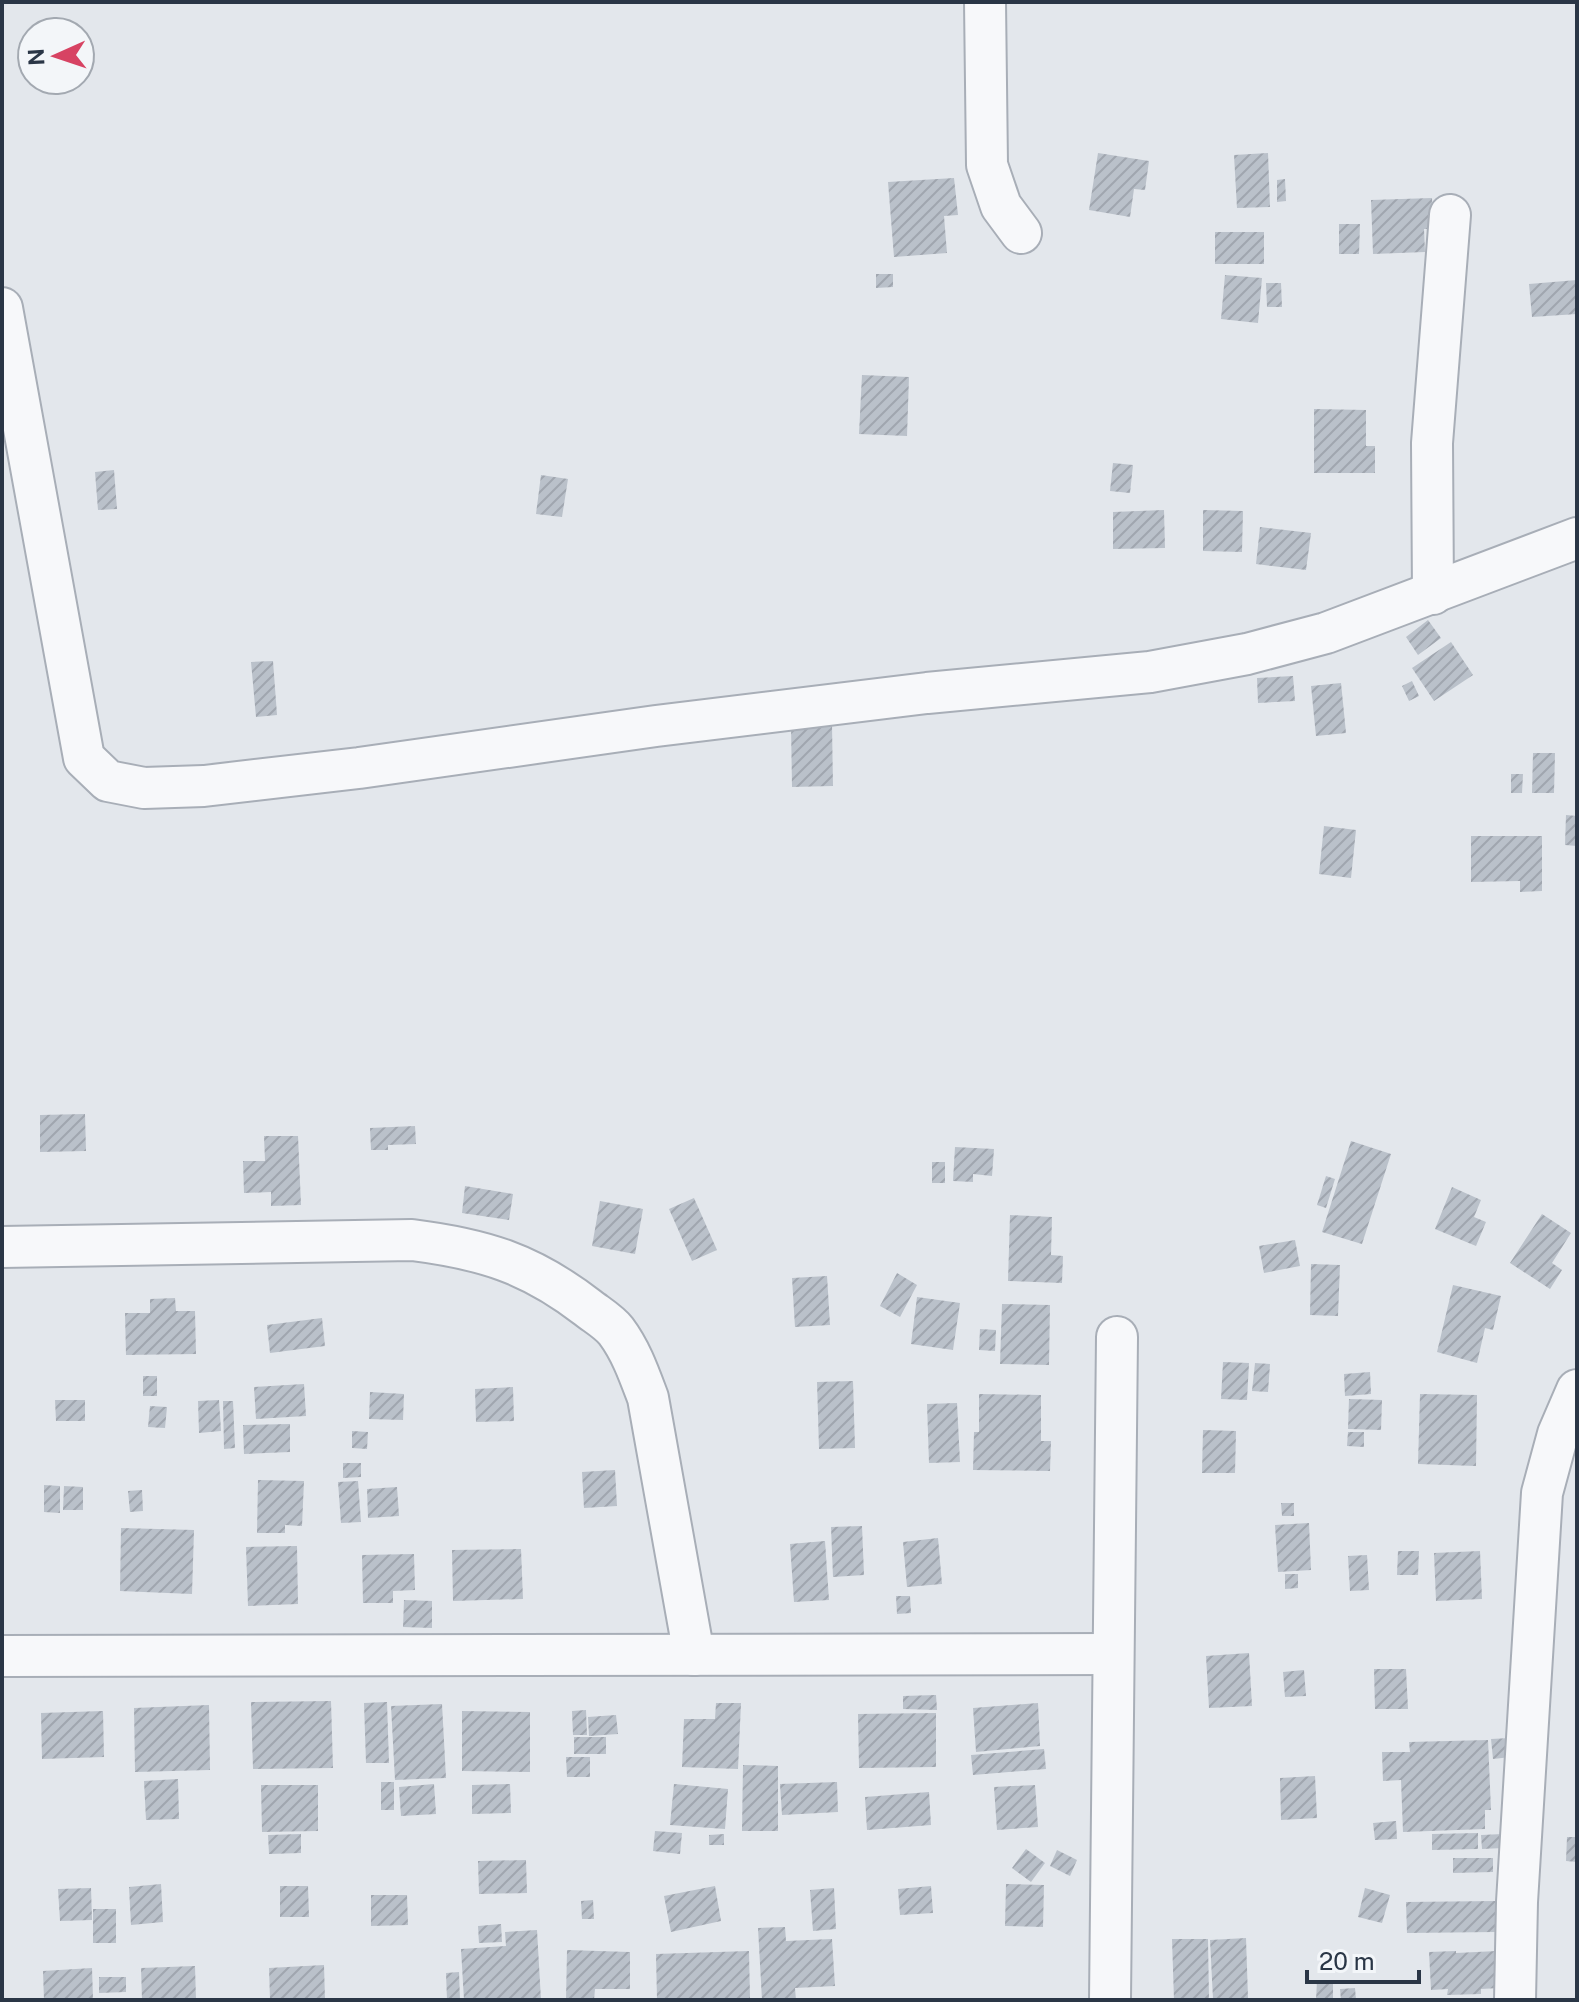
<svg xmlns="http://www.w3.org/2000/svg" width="1579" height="2002" viewBox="0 0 1579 2002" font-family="'Public Sans',sans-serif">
	<defs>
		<pattern id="building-hatch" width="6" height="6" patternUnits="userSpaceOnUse" patternTransform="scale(2)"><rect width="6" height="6" fill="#bac1ca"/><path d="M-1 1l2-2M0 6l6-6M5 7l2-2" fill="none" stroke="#a0a6af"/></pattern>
	</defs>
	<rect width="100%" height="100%" fill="#e3e7ec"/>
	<!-- building -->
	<g fill="url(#building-hatch)">
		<path d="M1098 153 1149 161 1145 190 1134 189 1130 217 1089 210Z"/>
		<path d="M1268 153 1270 207 1237 208 1234 155Z"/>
		<path d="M954 178 958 215 944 216 947 253 894 257 888 182Z"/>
		<path d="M1285 179 1286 201 1277 202V180Z"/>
		<path d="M1432 198 1433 229H1424L1425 252 1373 254 1371 200Z"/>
		<path d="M1339 224H1360L1359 254H1339Z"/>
		<rect x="1215" y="232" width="49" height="32"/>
		<path d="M876 274H893V287L876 288Z"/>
		<path d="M1225 275 1262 278 1258 323 1221 319Z"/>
		<path d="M1577 280V314L1532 317 1529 284Z"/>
		<path d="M1266 283H1281L1282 307H1267Z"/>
		<path d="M862 375 909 377 907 436 859 434Z"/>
		<path d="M1314 409 1366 410V446H1375V473H1314Z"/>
		<path d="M1113 463 1133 465 1130 493 1110 491Z"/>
		<path d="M114 470 117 509 98 510 95 472Z"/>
		<path d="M541 475 568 479 562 517 536 514Z"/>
		<path d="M1164 510 1165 548 1113 549V512Z"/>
		<path d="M1203 510 1243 511 1242 552 1203 551Z"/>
		<path d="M1260 527 1311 533 1306 570 1256 564Z"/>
		<path d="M1428 620 1441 638 1418 655 1406 637Z"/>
		<path d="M1451 642 1473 675 1434 701 1412 668Z"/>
		<path d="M273 661 277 715 256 717 251 662Z"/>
		<path d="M1293 676 1295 701 1258 703 1257 678Z"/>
		<path d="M1412 681 1419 696 1409 701 1402 686Z"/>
		<path d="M1341 683 1346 733 1316 736 1311 686Z"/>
		<path d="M791 725H832L833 786 792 787Z"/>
		<path d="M1533 753H1555L1554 793H1532Z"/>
		<path d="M1511 774H1523L1522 793H1511Z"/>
		<path d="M1566 815 1577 816V846L1565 845Z"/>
		<path d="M1324 826 1356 830 1351 878 1319 874Z"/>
		<path d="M1471 836H1542V891L1520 892V881L1471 882Z"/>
		<path d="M85 1114 86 1151 40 1152V1115Z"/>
		<path d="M415 1126 416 1144 388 1145V1150H371L370 1128Z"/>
		<path d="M264 1136H298L301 1205 271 1206V1192L244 1193 243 1161H265Z"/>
		<path d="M1351 1141 1391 1154 1362 1244 1322 1232Z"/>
		<path d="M955 1147 994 1149 992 1176 973 1174V1182L953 1181Z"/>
		<rect x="932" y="1162" width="13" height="21"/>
		<path d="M1326 1176 1335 1179 1326 1208 1317 1205Z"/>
		<path d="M465 1186 513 1194 509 1220 462 1213Z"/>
		<path d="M1452 1187 1481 1200 1474 1217 1486 1222 1476 1246 1435 1229Z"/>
		<path d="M694 1198 717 1250 692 1261 669 1209Z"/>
		<path d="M600 1201 643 1209 635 1254 592 1246Z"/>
		<path d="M1542 1214 1571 1233 1552 1263 1562 1270 1550 1289 1510 1263Z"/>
		<path d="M1010 1215 1052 1217 1051 1255 1063 1256 1062 1283 1008 1281Z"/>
		<path d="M1295 1240 1300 1266 1264 1273 1259 1246Z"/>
		<path d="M1311 1264 1340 1265 1338 1316 1310 1315Z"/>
		<path d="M897 1273 917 1285 900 1317 880 1306Z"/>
		<path d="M827 1276 830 1325 795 1327 792 1278Z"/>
		<path d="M1453 1285 1501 1296 1493 1330 1485 1328 1477 1363 1437 1352Z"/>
		<path d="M917 1297 960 1303 953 1350 911 1344Z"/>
		<path d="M175 1298 176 1311H195L196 1354 126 1355 125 1313H150V1299Z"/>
		<path d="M1002 1304 1050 1305 1049 1365 1000 1364Z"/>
		<path d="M322 1318 325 1346 270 1353 267 1325Z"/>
		<path d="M980 1329 996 1330 995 1351 979 1350Z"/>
		<path d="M1223 1362 1249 1363 1247 1400 1221 1399Z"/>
		<path d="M1255 1363 1270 1364 1268 1392 1252 1391Z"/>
		<path d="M1370 1372 1371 1394 1345 1396 1344 1374Z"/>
		<rect x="143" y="1376" width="14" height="20"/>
		<path d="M853 1381 855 1448 819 1449 817 1382Z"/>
		<path d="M304 1384 306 1416 256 1419 254 1387Z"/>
		<path d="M513 1387 514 1421 476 1422 475 1389Z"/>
		<path d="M370 1392 404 1394 403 1420 369 1419Z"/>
		<path d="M979 1394 1041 1395V1441H1051L1050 1471 973 1470 974 1432H979Z"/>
		<path d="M1420 1394 1477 1395 1476 1466 1418 1464Z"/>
		<path d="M1349 1399 1382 1400 1381 1430 1348 1429Z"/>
		<path d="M55 1400H85V1421H56Z"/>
		<path d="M219 1400 221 1431 199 1433 198 1401Z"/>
		<path d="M223 1401H233L235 1448 224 1449Z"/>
		<path d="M957 1403 960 1462 929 1463 927 1404Z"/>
		<path d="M150 1406 167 1407 165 1428 148 1427Z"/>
		<path d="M290 1424V1452L244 1454 243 1425Z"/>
		<path d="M1203 1430 1236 1431 1235 1473H1202Z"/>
		<path d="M352 1431 368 1432 367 1449 352 1448Z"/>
		<path d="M1348 1432H1364V1447L1347 1446Z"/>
		<path d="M343 1463H361V1477L343 1478Z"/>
		<path d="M615 1470 617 1506 584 1508 582 1472Z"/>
		<path d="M258 1480 304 1481 302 1526 285 1525V1533H257Z"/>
		<path d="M358 1481 361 1522 341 1523 338 1482Z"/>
		<path d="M44 1485 60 1486V1513L44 1512Z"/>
		<path d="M64 1486 83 1487V1510H63Z"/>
		<path d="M397 1487 399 1516 368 1518 367 1489Z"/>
		<path d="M142 1490 143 1511 130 1512 128 1491Z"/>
		<path d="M1281 1503H1294V1516H1282Z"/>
		<path d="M1309 1523 1311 1570 1278 1572 1275 1525Z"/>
		<path d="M862 1526 864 1575 833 1577 831 1527Z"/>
		<path d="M121 1528 194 1530 192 1594 120 1591Z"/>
		<path d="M938 1538 942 1584 907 1587 903 1542Z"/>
		<path d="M825 1541 829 1600 794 1602 790 1544Z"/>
		<path d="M297 1546 298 1604 248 1606 246 1547Z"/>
		<path d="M521 1549 523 1599 453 1601 452 1550Z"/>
		<path d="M1398 1551H1419L1418 1575H1397Z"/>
		<path d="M1480 1551 1482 1599 1436 1601 1434 1553Z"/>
		<path d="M414 1554 415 1590 393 1591V1603H363L362 1555Z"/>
		<path d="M1367 1555 1369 1590 1350 1591 1348 1556Z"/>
		<path d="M1285 1574H1298V1588L1285 1589Z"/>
		<path d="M896 1596H910L911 1613 897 1614Z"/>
		<path d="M404 1600 432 1601V1628L403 1627Z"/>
		<path d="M1249 1653 1252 1706 1209 1708 1206 1656Z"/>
		<path d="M1374 1669H1406L1408 1709H1375Z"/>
		<path d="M1304 1670 1306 1696 1285 1697 1283 1672Z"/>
		<path d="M936 1695 937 1710 903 1709V1696Z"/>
		<path d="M331 1701 333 1768 253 1769 251 1702Z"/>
		<path d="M387 1702 389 1763H366L364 1703Z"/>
		<path d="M716 1703H741L738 1769 682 1767 684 1719H715Z"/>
		<path d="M1038 1703 1040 1746 976 1752 973 1708Z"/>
		<path d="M442 1704 446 1778 395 1780 391 1706Z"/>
		<path d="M209 1705 210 1770 135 1772 134 1708Z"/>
		<path d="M586 1710 587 1735H573L572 1711Z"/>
		<path d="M103 1711 104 1757 42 1759 41 1713Z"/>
		<path d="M462 1711 530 1712V1772L462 1771Z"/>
		<path d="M936 1713V1767L859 1768 858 1714Z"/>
		<path d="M616 1715 618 1734 589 1736 588 1717Z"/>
		<rect x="574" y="1737" width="32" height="17"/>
		<path d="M1510 1738 1511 1757 1493 1759 1491 1739Z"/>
		<path d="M1488 1740 1491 1810H1485V1829L1403 1832 1401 1780 1383 1781 1382 1752H1410L1409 1742Z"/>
		<path d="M1044 1749 1046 1769 973 1775 971 1755Z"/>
		<path d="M566 1757H590V1777H567Z"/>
		<path d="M743 1765 778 1766V1831H742Z"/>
		<path d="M1315 1776 1317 1818 1281 1820 1280 1778Z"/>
		<path d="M178 1779 179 1819 146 1820 144 1781Z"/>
		<rect x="381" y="1782" width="13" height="28"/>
		<path d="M837 1782 838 1812 782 1815 780 1784Z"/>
		<path d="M434 1784 436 1814 401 1816 399 1787Z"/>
		<path d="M510 1784 511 1813 472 1814V1785Z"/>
		<path d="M674 1784 728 1789 725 1829 670 1825Z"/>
		<path d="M261 1785H318V1831L262 1832Z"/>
		<path d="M1035 1785 1038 1827 997 1830 994 1787Z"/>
		<path d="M929 1792 931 1825 867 1830 865 1797Z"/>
		<path d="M1396 1821 1397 1839 1375 1840 1373 1823Z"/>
		<path d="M655 1831 682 1833 680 1854 653 1851Z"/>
		<path d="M1478 1833V1849L1432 1850V1834Z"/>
		<path d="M301 1834V1853L269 1854 268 1835Z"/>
		<path d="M724 1834V1845H709V1835Z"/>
		<path d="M1503 1834V1848L1482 1849 1481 1835Z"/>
		<path d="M1567 1837H1577V1862L1566 1861Z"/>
		<path d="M1026 1849 1045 1863 1031 1882 1012 1868Z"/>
		<path d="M1057 1850 1077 1860 1070 1876 1050 1866Z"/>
		<path d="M1453 1858H1493V1872L1453 1873Z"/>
		<path d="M526 1860 527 1893 479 1894 478 1861Z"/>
		<path d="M161 1884 163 1922 131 1925 129 1887Z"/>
		<path d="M1006 1884 1044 1885 1043 1927 1005 1926Z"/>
		<path d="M280 1886H308L309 1917H280Z"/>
		<path d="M715 1886 721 1921 671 1932 664 1896Z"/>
		<path d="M931 1886 933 1913 900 1915 898 1889Z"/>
		<path d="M91 1888 92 1920 60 1921 58 1889Z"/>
		<path d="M834 1888 836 1929 813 1931 810 1890Z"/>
		<path d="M1365 1888 1390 1895 1382 1923 1358 1917Z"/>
		<path d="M371 1895H407L408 1925 371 1926Z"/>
		<path d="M593 1900 594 1919H582L581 1901Z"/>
		<path d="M1496 1901V1932L1407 1933 1406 1902Z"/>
		<rect x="93" y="1909" width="23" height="34"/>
		<path d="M501 1924 502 1942 479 1943 478 1926Z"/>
		<path d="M785 1927 786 1941 832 1939 835 1986 795 1988 796 2000H762L758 1928Z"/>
		<path d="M537 1930 541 2000H464L461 1949 506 1946 505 1932Z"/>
		<path d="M1246 1938 1248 1998 1213 1999 1210 1940Z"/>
		<path d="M1172 1939H1208L1209 1999 1174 2000Z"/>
		<path d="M567 1950 630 1952V1989H595L594 2000H566Z"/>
		<path d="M749 1951 750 1998 657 2000 656 1954Z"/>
		<path d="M1456 1951V1953L1497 1951 1499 1988 1481 1989V1994L1447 1995 1448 1989 1431 1990 1429 1952Z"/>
		<path d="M324 1965 325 2000H270L269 1968Z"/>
		<path d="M195 1966 196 2000H142L141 1968Z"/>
		<path d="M92 1968 93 1998 44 2000 43 1971Z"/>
		<path d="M459 1972 460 2000H447L446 1973Z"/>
		<path d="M99 1977H126V1992L99 1993Z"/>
		<path d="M1317 1981H1333V2000H1316Z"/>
		<path d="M1355 1988 1356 2000H1341L1340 1989Z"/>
	</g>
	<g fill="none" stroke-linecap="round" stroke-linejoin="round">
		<defs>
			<g id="minor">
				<path d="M985 2 987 165 1001 206 1021 233"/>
				<path d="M2 308 84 758 108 781 144 788 204 786 359 768 656 726 927 693 1150 672 1247 654 1326 633 1577 538"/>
				<path d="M1433 594 1432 443 1450 215"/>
				<path d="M2 1247 412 1240C483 1249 530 1263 588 1308 597 1315 609 1322 616 1331 631 1351 639 1374 648 1398L694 1655"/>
				<path d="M2 1656 1113 1654"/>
				<path d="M1110 2000 1117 1337"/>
				<path d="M1515 2000 1517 1902 1542 1493 1558 1434 1577 1390"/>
			</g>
		</defs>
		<!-- minor casing -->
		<use href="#minor" stroke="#a8aeb7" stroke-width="44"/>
		<!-- minor -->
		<use href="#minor" stroke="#f7f8fa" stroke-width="40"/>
	</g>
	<!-- border -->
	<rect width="1579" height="2002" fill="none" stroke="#2a3646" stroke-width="8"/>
	<!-- north arrow -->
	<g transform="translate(56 56) rotate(267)"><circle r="38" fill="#f3f6f9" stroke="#a3a9b1" stroke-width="2"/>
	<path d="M0-6L14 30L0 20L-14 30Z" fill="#d74363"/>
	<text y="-12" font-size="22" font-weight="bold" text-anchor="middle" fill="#2a3646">N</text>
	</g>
	<!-- scale -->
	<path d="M1307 1970v12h112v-12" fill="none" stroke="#2a3646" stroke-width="4"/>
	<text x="1319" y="1970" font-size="24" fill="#2a3646" stroke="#f3f6f9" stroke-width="6" paint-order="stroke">20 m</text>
</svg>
